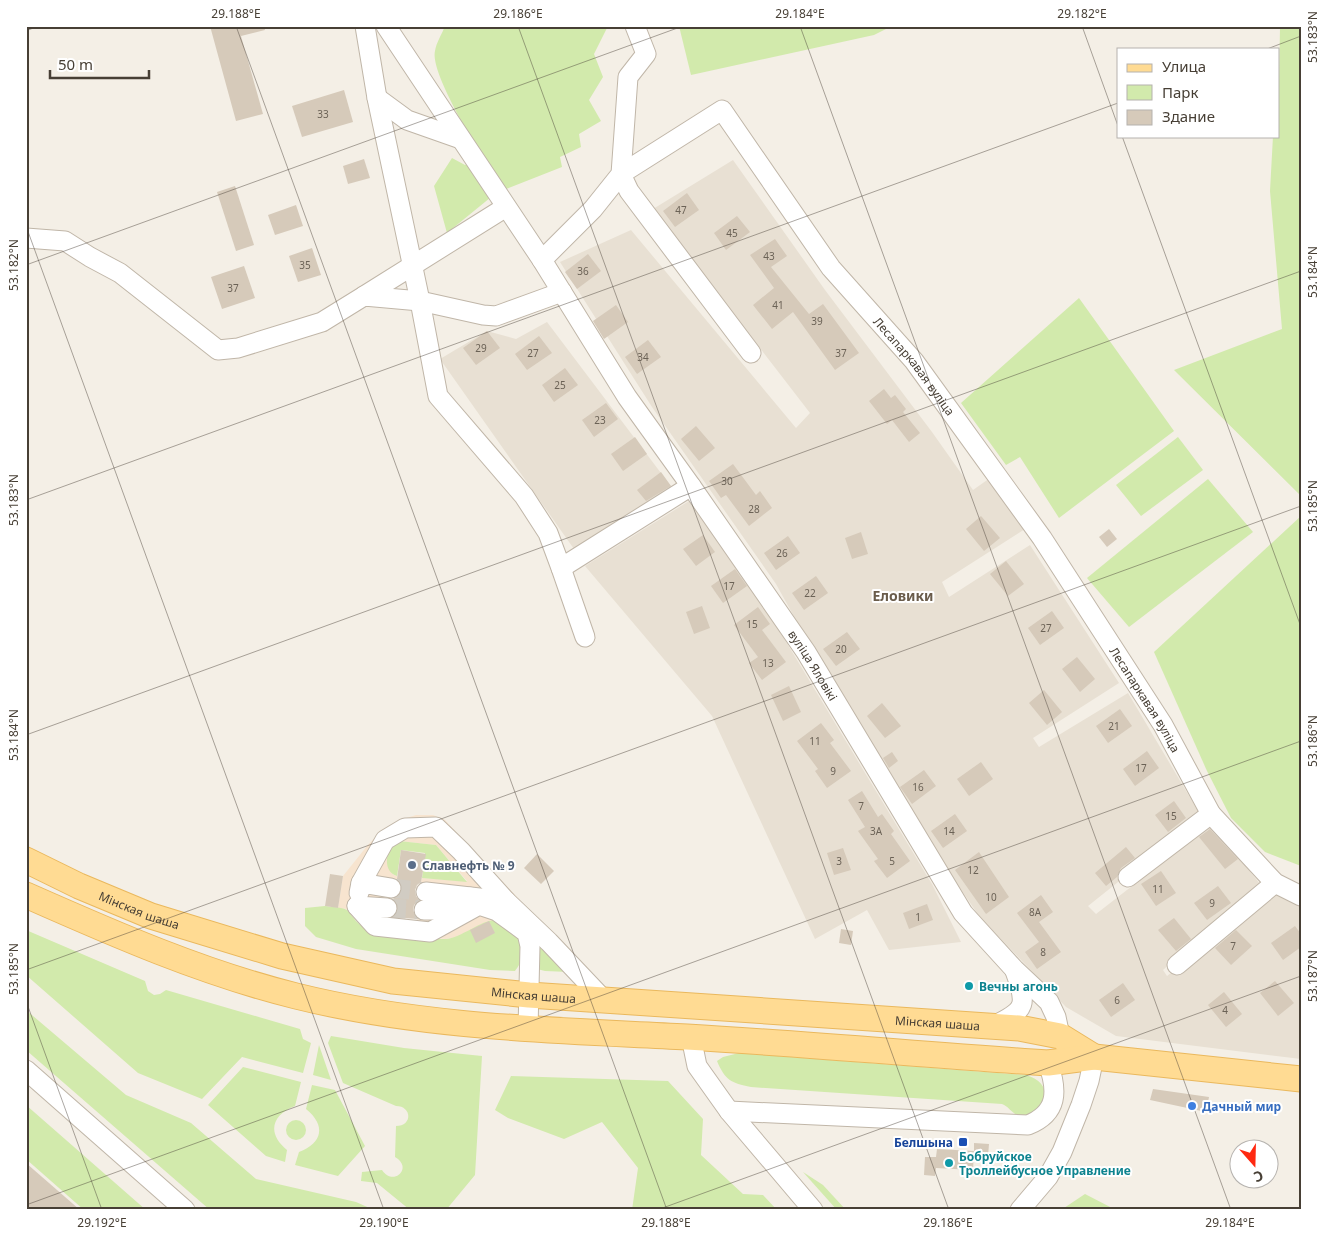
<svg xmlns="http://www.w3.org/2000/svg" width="1327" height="1236" viewBox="0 0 1327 1236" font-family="'Noto Sans',sans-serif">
	<rect width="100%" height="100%" fill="#f4efe6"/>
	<!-- residential -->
	<g fill="#e8e0d3">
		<path d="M733 160 825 290 932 432 973 490 990 478 1025 529 942 582 949 597 1030 545 1119 683 1033 738 1039 747 1128 693 1201 816 1088 906 1096 914 1212 824 1260 884 1163 970 1167 976 1276 892 1301 906V1059L1116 1036 1066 1007 979 916 941 860 848 714 776 584 652 407 560 262 631 230 796 428 810 413 653 209Z"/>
		<path d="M547 322 673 489 574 549 440 359 487 331 516 339Z"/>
		<path d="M689 501 782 635 932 884 961 942 889 950 867 910 815 939 712 716 585 566Z"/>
	</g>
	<!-- commercial -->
	<path fill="#f7e4cf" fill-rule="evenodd" d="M416 815H433L445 820 554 937 489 921 458 937 445 939 384 933 364 928 346 909 338 908 343 876 367 846 382 830 397 821ZM399 841 436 845 467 881 422 878 421 882 430 902 416 921 392 919 383 899 397 880V876L394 875 390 871 387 859 388 850Z"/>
	<!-- green -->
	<g fill="#d2eaac">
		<path d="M445 26H607V28L594 54 603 77 589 100 601 121 579 134 581 147 560 157 562 167 496 193 447 233 434 186 452 158 465 165 482 157C471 138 430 71 435 51 436 43 442 34 445 26Z"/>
		<path d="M679 26H892L874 35 691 75Z"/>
		<path d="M1280 28 1301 29V496L1174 370 1282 329 1270 191 1273 136H1278Z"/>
		<path d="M1079 298 1174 431 1059 518 1020 457 1006 465 961 403Z"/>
		<path d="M1178 437 1203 470 1141 516 1116 485Z"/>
		<path d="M1208 479 1253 532 1129 627 1087 578Z"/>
		<path d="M1301 516V866L1265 852 1231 818 1207 771 1154 652Z"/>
		<path d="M399 841 436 845 467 882 422 878 425 853 401 850 397 876C383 872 386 853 392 843Z"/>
		<path d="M325 906C331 907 342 907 347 910 353 916 357 925 366 928 381 934 429 939 445 939 464 938 485 915 502 921 515 925 526 946 522 958 521 963 517 968 515 971L490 970 356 949 316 937 305 926V908Z"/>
		<path d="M26 930 145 981 148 991 154 995 160 994 166 990 300 1029 303 1039 311 1043 303 1073 242 1057 202 1099 138 1073 26 975Z"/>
		<path d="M540 943 569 972 545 971 537 969Z"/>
		<path d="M26 1010 126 1095 191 1123 256 1179 356 1202 374 1210H210L26 1050Z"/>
		<path d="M331 1036 404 1048 482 1056 475 1175 446 1210H410L377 1183 361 1181 362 1172 382 1170C393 1187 414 1168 395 1157L396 1126C413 1126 412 1106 396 1106L343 1083 328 1043Z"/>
		<path d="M319 1045 331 1080 313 1075Z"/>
		<path d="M739 1053 1026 1075C1063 1086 1039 1124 1017 1115 1011 1112 1008 1106 1002 1104L751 1087C731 1083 725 1080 717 1061L723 1057Z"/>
		<path d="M243 1067 301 1082 295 1106C271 1115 267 1134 287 1150L285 1162 266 1156 208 1105Z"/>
		<path d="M511 1076 668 1081 703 1119 701 1155 743 1194 763 1195 777 1210H632L638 1168 602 1122 564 1139 508 1118 495 1110Z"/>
		<path d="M312 1085 335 1090 365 1146 338 1176 295 1165 299 1152C323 1143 326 1125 306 1109Z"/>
		<path d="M26 1105 146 1210H84L26 1159Z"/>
		<circle cx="296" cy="1130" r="10"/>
		<path d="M803 1172 823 1185 846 1210H837Z"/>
		<path d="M1085 1194 1116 1210H1061Z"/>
	</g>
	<!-- building -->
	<g fill="#d6caba">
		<path d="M210 26H264L265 30 241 36 263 114 236 121Z"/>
		<path d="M344 90 353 122 302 137 292 106Z"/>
		<path d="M364 159 370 178 348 184 343 166Z"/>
		<path d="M235 186 254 245 236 251 217 192Z"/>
		<path d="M687 193 699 210 675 227 663 211Z"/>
		<path d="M296 205 303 226 275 235 268 215Z"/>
		<path d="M737 216 750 232 726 250 714 233Z"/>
		<path d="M775 239 787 256 771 267 809 314 823 304 859 353 835 370 793 312 772 329 753 305 774 288 750 255Z"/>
		<path d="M312 248 321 275 298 282 289 256Z"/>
		<path d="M588 254 601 271 577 289 565 272Z"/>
		<path d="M244 266 255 298 222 309 211 277Z"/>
		<path d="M616 305 628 322 604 339 593 321Z"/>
		<path d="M487 331 500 348 476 365 463 348Z"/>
		<path d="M539 336 552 353 527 370 515 354Z"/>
		<path d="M648 340 661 357 637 374 625 357Z"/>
		<path d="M565 368 578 385 554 402 542 385Z"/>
		<path d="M884 389 891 398 895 395 906 409 903 412 920 433 909 442 892 420 887 424 869 401Z"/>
		<path d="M606 403 618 419 594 437 582 420Z"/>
		<path d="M696 426 715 448 699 461 681 439Z"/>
		<path d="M635 437 647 454 623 471 611 454Z"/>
		<path d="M733 464 756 495 760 491 772 508 749 526 726 495 721 498 709 481Z"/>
		<path d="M661 472 671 486 646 501 637 490Z"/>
		<path d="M981 516 1000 538 984 551 966 529Z"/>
		<path d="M1109 529 1117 539 1107 547 1099 537Z"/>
		<path d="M861 532 868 554 852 559 845 538Z"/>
		<path d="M703 535 715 552 696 566 683 549Z"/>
		<path d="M788 536 800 553 776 570 764 553Z"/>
		<path d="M1006 561 1024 584 1008 596 990 574Z"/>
		<path d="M735 569 747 586 723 603 711 586Z"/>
		<path d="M816 576 828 593 804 610 792 593Z"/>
		<path d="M702 606 710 628 694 634 686 612Z"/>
		<path d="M758 607 770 624 762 630 786 662 762 680 749 663 758 657 734 625Z"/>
		<path d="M1052 611 1064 628 1040 645 1028 628Z"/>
		<path d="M847 632 860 649 836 666 823 649Z"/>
		<path d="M1077 657 1095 679 1080 692 1062 669Z"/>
		<path d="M789 686 801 712 783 721 771 695Z"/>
		<path d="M1044 690 1062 712 1047 725 1029 703Z"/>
		<path d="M882 703 901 726 885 738 867 716Z"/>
		<path d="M1120 709 1132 726 1108 743 1096 726Z"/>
		<path d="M821 723 834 740 830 743 851 771 827 788 815 771 818 769 797 741Z"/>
		<path d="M1147 751 1159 768 1135 786 1123 769Z"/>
		<path d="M892 752 898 761 889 768 883 758Z"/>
		<path d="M981 762 993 779 969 796 957 779Z"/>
		<path d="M924 770 936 786 912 804 900 787Z"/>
		<path d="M862 791 878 817 882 814 894 831 891 834 910 861 887 878 874 861 878 859 858 831 865 827 848 800Z"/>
		<path d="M1174 801 1186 818 1168 832 1155 815Z"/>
		<path d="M955 814 967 831 943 848 931 831Z"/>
		<path d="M1210 829 1238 859 1225 869 1199 837Z"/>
		<path d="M1126 847 1135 858 1121 868 1117 877 1106 886 1095 873Z"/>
		<path d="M843 848 851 870 834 875 827 853Z"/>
		<path d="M401 850 426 854 421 882 417 885 415 890 416 896 419 900 414 905 413 910 417 919 394 917 398 908 397 903 393 899 399 895 402 889 401 884 397 879Z"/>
		<path d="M979 852 1009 897 986 914 955 870Z"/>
		<path d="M537 854 554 871 541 884 524 868Z"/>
		<path d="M1161 871 1176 893 1156 906 1141 884Z"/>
		<path d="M330 874 343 876 338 908 325 906Z"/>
		<path d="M1218 886 1231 903 1207 920 1194 903Z"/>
		<path d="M1041 895 1053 912 1039 922 1061 952 1037 969 1025 952 1039 942 1017 913Z"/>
		<path d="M927 904 933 920 909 929 903 913Z"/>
		<path d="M1174 918 1191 939 1176 951 1158 930Z"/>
		<path d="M489 921 495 933 476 943 470 930Z"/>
		<path d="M1295 926 1301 934V947L1283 960 1271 943Z"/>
		<path d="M841 929 853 931 851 945 839 943Z"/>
		<path d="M1236 930 1252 946 1231 965 1215 948Z"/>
		<path d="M1275 981 1294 1003 1278 1016 1260 993Z"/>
		<path d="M1123 983 1135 1000 1111 1017 1099 1000Z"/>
		<path d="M1224 992 1242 1014 1226 1027 1208 1005Z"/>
		<path d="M1153 1089 1209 1097 1206 1112 1150 1100Z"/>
		<path d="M974 1143 989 1144 988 1156 974 1155Z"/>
		<path d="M937 1149 974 1151 973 1170 936 1168 935 1176 924 1175 925 1157H936Z"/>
		<path d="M26 1163 80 1210H26Z"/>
	</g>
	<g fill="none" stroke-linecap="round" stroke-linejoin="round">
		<!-- minor-tunnel -->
		<g stroke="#d1ccc3" stroke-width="19" stroke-dasharray="19 9" stroke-linecap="butt">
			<path d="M391 888 426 892"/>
			<path d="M387 908 424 910"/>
		</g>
		<defs>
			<g id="minor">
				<path d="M365 26 377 98 420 301 438 396 524 496 548 533 561 568 691 486"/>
				<path id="s1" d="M386 26 542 260 627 397 691 486 806 652 963 913 1015 970 1049 1002 1056 1017 1060 1036"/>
				<path d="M377 98 407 120 461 139"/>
				<path d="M26 238 65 241 90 257 120 273 218 350 238 348 322 322 364 296 420 301 483 315 496 316 562 292"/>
				<path d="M542 260 593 209 621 174 628 77 646 54 635 26"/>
				<path d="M364 296 506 207"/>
				<path id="s2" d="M751 353 629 191 621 174 722 110 831 268 914 361 1042 538 1163 725 1211 814 1275 883 1301 896"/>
				<path d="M561 568 585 637"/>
				<path d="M1128 877 1211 814"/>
				<path d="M361 883 385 840 405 828 436 827 461 851 506 901"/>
				<path d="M426 892 506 901 549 942 604 1000"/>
				<path d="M359 893 361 883 391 888"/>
				<path d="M357 906 375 926 430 932 479 905 497 911 527 933 530 946 528 1029"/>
				<path d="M357 906 387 908"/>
				<path d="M424 910H441L470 897"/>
				<path d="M1177 965 1275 883"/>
				<path d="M995 1025C1027 1010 1027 1004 1015 971"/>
				<path d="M691 1037 697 1066 729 1111 813 1210"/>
				<path d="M26 1070 185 1210"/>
				<path d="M729 1111 1028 1125C1058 1113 1058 1091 1048 1063"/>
				<path d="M1020 1210 1048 1177 1062 1152 1081 1105 1089 1081 1094 1057"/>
			</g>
			<g id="major">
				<path id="s3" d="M26 860 79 886 151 916 282 956 393 981 529 995 1019 1028 1060 1036 1094 1057"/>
				<path d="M26 895C114 934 203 973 296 996 424 1028 557 1030 687 1037 808 1044 928 1055 1048 1063L1094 1057 1301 1079"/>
			</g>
		</defs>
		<!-- minor casing -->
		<use href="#minor" stroke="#c0b6a8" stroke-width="21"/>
		<!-- major casing -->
		<use href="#major" stroke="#eab85d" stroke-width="27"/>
		<!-- minor -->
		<use href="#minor" stroke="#fff" stroke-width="19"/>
		<!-- major -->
		<use href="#major" stroke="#ffdb93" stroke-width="25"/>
	</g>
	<!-- ticks -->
	<path fill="none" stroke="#473f35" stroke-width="1" stroke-opacity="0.45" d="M236 26 667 1210M518 26 949 1210M800 26 1231 1210M1082 26 1118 126M26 31 38 26M1267 49 1301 36M1122 136 1301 627M26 226 384 1210M26 265 683 26M26 500 1118 103M26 735 1301 271M26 970 1301 506M26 1001 102 1210M26 1205 1301 741M657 1210 1301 976"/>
	<!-- markers -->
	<circle fill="#5c6f8a" stroke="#fff" stroke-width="2" cx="412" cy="865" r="5"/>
	<g fill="#0f9aa8" stroke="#fff" stroke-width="2">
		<circle cx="969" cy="986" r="5"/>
		<circle cx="949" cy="1163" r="5"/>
	</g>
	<circle fill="#3f7fe0" stroke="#fff" stroke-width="2" cx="1192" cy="1106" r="5"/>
	<rect fill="#1a4fb4" stroke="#fff" stroke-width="2" x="958" y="1137" width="10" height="10" rx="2.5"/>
	<g text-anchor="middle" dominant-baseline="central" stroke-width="4" stroke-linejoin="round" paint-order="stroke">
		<!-- number labels -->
		<g font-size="10" fill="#6b6256">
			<text x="323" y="114">33</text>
			<text x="681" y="210">47</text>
			<text x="732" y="233">45</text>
			<text x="769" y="256">43</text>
			<text x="305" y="265">35</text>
			<text x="583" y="271">36</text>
			<text x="233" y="288">37</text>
			<text x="778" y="305">41</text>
			<text x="817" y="321">39</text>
			<text x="481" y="348">29</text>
			<text x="533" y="353">27</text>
			<text x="841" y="353">37</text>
			<text x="643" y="357">34</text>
			<text x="560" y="385">25</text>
			<text x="600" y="420">23</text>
			<text x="727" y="481">30</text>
			<text x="754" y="509">28</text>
			<text x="782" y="553">26</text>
			<text x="729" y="586">17</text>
			<text x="810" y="593">22</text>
			<text x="752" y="624">15</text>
			<text x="1046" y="628">27</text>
			<text x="841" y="649">20</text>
			<text x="768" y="663">13</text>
			<text x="1114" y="726">21</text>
			<text x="815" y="741">11</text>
			<text x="1141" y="768">17</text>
			<text x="833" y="771">9</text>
			<text x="918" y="787">16</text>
			<text x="861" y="806">7</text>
			<text x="1171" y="816">15</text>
			<text x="876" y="831">3А</text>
			<text x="949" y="831">14</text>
			<text x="839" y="861">3</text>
			<text x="892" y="861">5</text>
			<text x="973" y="870">12</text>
			<text x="1158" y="889">11</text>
			<text x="991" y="897">10</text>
			<text x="1212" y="903">9</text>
			<text x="1035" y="912">8А</text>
			<text x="918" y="917">1</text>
			<text x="1233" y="946">7</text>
			<text x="1043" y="952">8</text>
			<text x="1117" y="1000">6</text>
			<text x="1225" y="1010">4</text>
		</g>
		<!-- street labels -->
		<g font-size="12" fill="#473f35" stroke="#fff">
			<text stroke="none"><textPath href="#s2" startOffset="662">Лесапаркавая вуліца</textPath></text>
			<text stroke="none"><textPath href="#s1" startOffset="769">вуліца Яловікі</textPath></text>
			<text stroke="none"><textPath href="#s2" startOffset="1068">Лесапаркавая вуліца</textPath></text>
			<text stroke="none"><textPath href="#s3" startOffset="124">Мінская шаша</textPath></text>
			<text stroke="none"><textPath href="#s3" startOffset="529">Мінская шаша</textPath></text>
			<text stroke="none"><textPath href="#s3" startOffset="934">Мінская шаша</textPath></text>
		</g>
		<!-- service labels -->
		<g font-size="12" font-weight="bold" fill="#4e5e75" stroke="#fff" text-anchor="start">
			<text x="422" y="865">Славнефть № 9</text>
		</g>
		<!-- culture labels -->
		<g font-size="12" font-weight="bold" fill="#0d838f" stroke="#fff" text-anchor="start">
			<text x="979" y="986">Вечны агонь</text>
			<text x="959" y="1156">Бобруйское<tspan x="959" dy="14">Троллейбусное Управление</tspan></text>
		</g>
		<!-- shop labels -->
		<g font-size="12" font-weight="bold" fill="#366cbe" stroke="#fff" text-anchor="start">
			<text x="1202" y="1106">Дачный мир</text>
		</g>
		<!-- transit labels -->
		<g font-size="12" font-weight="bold" fill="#164399" stroke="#fff" text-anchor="end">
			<text x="953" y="1142">Белшына</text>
		</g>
		<!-- neighbourhood labels -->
		<g font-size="14" font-weight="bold" fill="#6a5c4b" stroke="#fff">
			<text x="903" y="595">Еловики</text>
		</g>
	</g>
	<!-- border -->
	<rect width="1327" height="1236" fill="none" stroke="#ffffff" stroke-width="55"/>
	<!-- legend -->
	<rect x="1117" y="48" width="162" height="90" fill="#ffffff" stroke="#b5b2ae"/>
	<rect x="1127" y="64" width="25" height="8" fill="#ffdb93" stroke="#b5b2ae"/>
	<text x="1162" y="72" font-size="15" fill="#473f35">Улица</text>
	<rect x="1127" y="85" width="25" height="15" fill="#d2eaac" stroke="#b5b2ae"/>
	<text x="1162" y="98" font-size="15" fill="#473f35">Парк</text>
	<rect x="1127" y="110" width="25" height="15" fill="#d6caba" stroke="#b5b2ae"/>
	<text x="1162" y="122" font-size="15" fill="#473f35">Здание</text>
	<!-- north arrow -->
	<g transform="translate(1254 1164) rotate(160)"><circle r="24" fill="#ffffff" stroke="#b5b2ae"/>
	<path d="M0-4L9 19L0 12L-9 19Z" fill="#ff2911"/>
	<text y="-8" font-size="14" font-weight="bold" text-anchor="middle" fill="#473f35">С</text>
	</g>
	<!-- scale -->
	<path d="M50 70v8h99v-8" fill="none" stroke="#473f35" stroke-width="2.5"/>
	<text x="58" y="70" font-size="15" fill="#473f35" stroke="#ffffff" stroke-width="4" paint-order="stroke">50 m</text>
	<rect x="28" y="28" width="1272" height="1180" fill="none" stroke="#473f35" stroke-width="2"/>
	<g font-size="12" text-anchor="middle" fill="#473f35">
		<text x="236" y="18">29.188°E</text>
		<text x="518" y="18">29.186°E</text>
		<text x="800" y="18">29.184°E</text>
		<text x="1082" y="18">29.182°E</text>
		<text transform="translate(1313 37) rotate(-90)" y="4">53.183°N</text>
		<text transform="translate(14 265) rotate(-90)" y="4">53.182°N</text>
		<text transform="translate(1313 272) rotate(-90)" y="4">53.184°N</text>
		<text transform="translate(14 500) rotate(-90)" y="4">53.183°N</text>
		<text transform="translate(1313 506) rotate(-90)" y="4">53.185°N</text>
		<text transform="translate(14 735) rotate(-90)" y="4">53.184°N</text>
		<text transform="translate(1313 741) rotate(-90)" y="4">53.186°N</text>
		<text transform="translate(14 969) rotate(-90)" y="4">53.185°N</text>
		<text transform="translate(1313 976) rotate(-90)" y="4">53.187°N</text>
		<text x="102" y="1227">29.192°E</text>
		<text x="384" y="1227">29.190°E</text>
		<text x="666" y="1227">29.188°E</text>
		<text x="948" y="1227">29.186°E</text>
		<text x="1230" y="1227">29.184°E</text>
	</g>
</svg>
